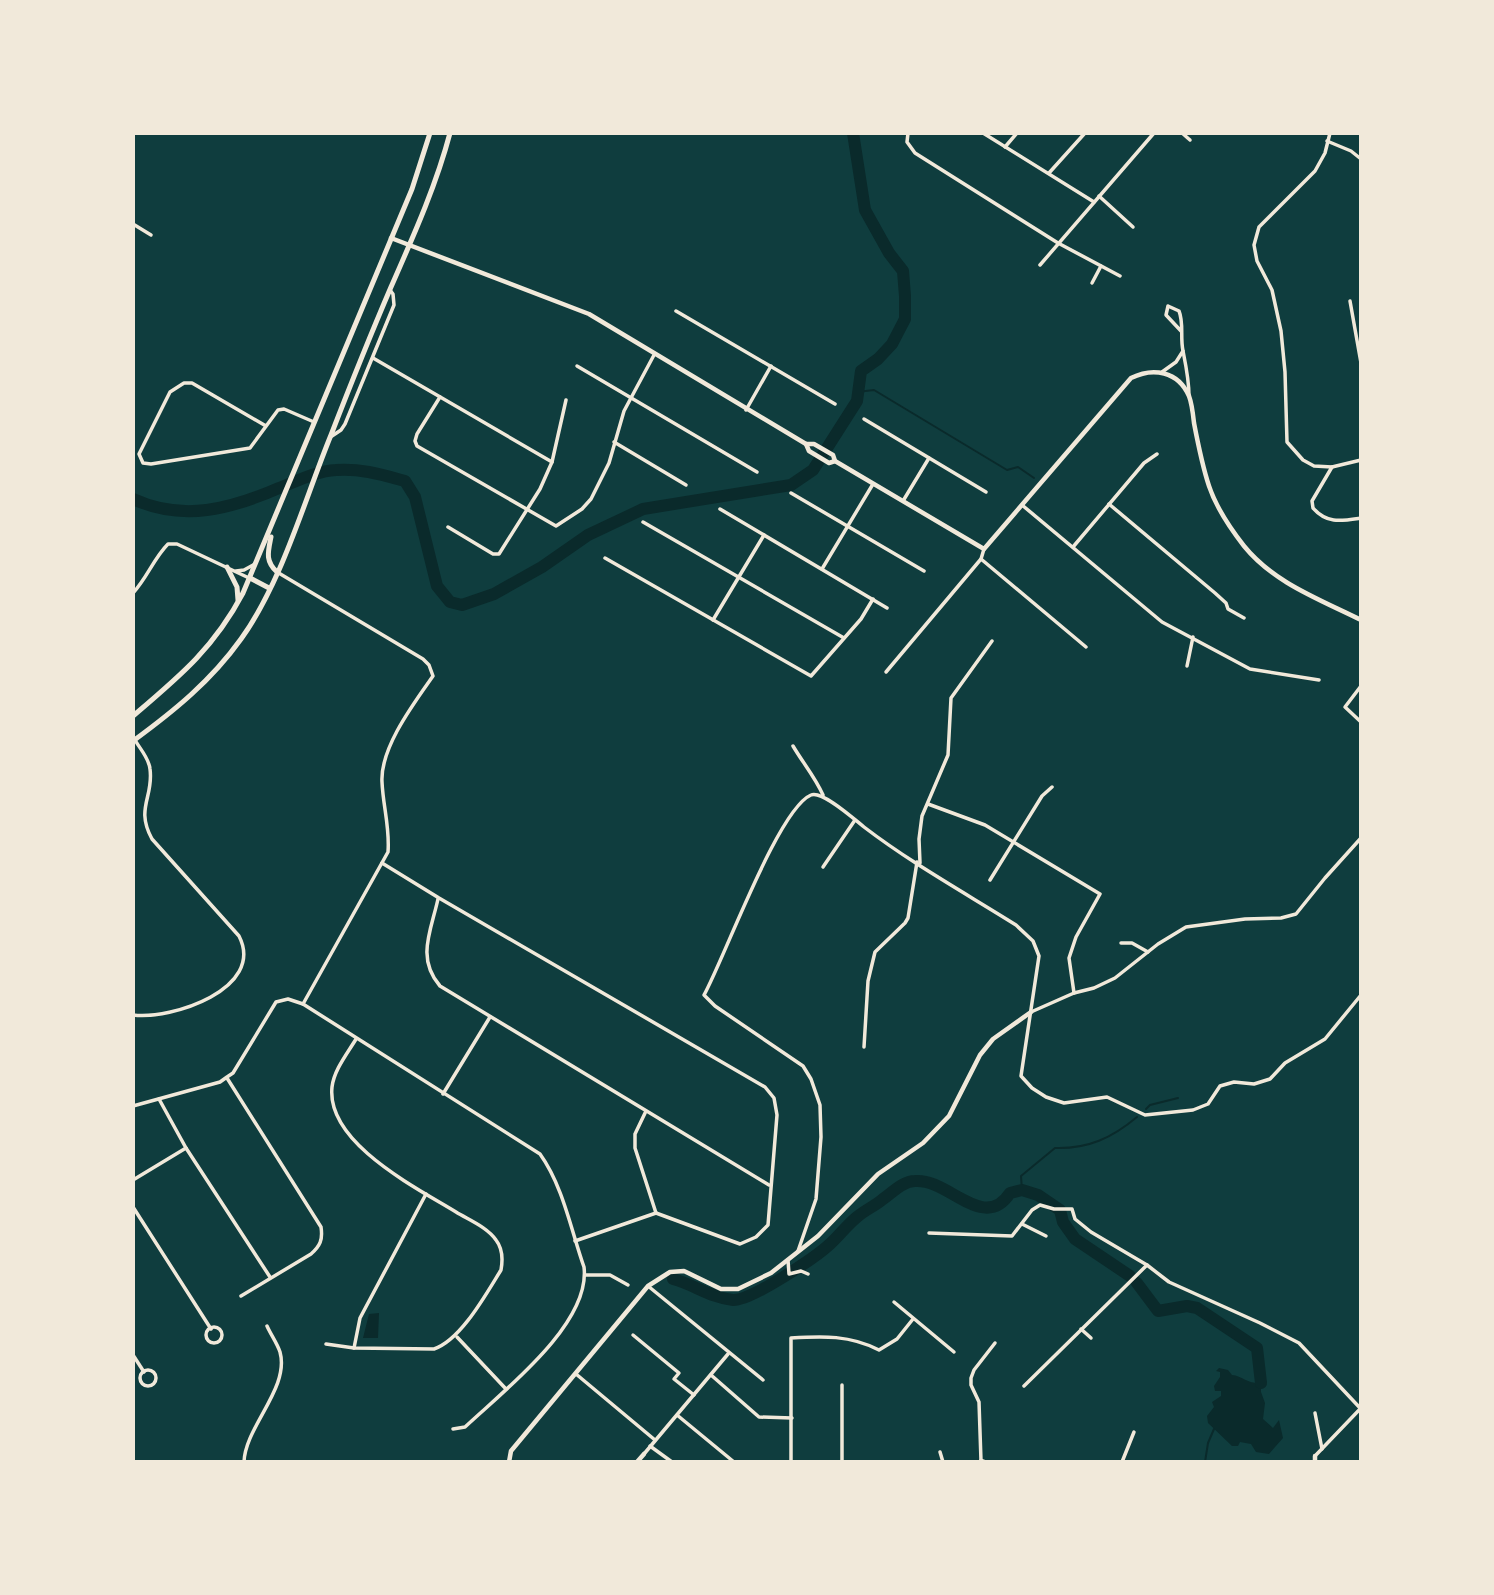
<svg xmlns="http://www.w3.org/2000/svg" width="1494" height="1595" viewBox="0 0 1494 1595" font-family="'Crimson Pro',serif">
	<rect width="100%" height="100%" fill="#0f3d3e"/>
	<!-- water -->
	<g fill="#0a2a2b">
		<path d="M379 1313 378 1338H363L369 1314Z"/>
		<path d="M1219 1368 1228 1370 1232 1375C1243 1376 1247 1384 1261 1383V1392L1265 1403 1263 1419 1273 1428 1279 1420 1283 1438 1269 1454 1256 1452 1251 1444 1240 1442 1238 1446H1232L1208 1423 1207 1416 1214 1407 1212 1402 1221 1396V1391H1215L1214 1386 1220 1377V1372L1216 1371Z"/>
	</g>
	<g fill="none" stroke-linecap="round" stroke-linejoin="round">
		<!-- stream -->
		<g stroke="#0a2a2b" stroke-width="2">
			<path d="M857 392 874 390 1007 470 1018 467 1034 478"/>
			<path d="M1146 1109 1150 1105 1178 1098"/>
			<path d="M1022 1190 1021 1176 1055 1148C1088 1149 1112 1138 1137 1117"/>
			<path d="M1205 1462 1208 1443 1214 1429"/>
		</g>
		<!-- river -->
		<g stroke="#0a2a2b" stroke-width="12">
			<path d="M133 499C183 522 231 509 279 488 297 481 317 471 336 470 360 468 383 475 405 481L415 497 437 586 450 602 462 605 494 594 542 567 588 535 643 509 791 485 813 470 857 401 861 371 878 359 892 344 905 319V296L903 271 889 253 865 210 853 133"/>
			<path d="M673 1279C693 1284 711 1298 733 1300 751 1301 816 1257 830 1244 839 1236 847 1225 857 1217 865 1210 875 1206 883 1199 893 1192 903 1181 915 1181 948 1178 984 1233 1010 1193L1022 1190 1038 1195 1060 1210 1063 1222 1075 1239 1130 1276"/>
			<path d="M1137 1283 1158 1311 1187 1306 1197 1308 1257 1348 1261 1383"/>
		</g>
		<!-- minor -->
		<g stroke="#f1e9da" stroke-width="3.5">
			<path d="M908 133 907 142 915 153 1058 243 1120 276"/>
			<path d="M983 133 1094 202"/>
			<path d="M1182 133 1190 140"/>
			<path d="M1330 133 1325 153 1315 171 1259 227 1254 245 1257 261 1272 290 1281 331 1285 372 1287 442 1303 460 1314 466 1332 467 1361 460"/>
			<path d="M1327 141 1351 151 1361 159"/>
			<path d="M1005 147 1017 133"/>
			<path d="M1049 173 1085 133"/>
			<path d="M1099 196 1133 227"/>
			<path d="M133 224 151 235"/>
			<path d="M1040 265 1154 133"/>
			<path d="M1092 283 1101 266"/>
			<path d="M1350 301 1361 363"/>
			<path d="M676 311 835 404"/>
			<path d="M1181 331 1166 315 1168 306 1179 311C1184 323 1180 337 1183 351 1186 366 1189 380 1189 396"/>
			<path d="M373 358 552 462"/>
			<path d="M577 366 757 472"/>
			<path d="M1162 372 1176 362 1183 351"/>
			<path d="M440 397 417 434 415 441 417 446 556 526 582 509 591 499 609 463 624 411 654 355"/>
			<path d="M746 410 771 366"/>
			<path d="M864 419 986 492"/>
			<path d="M266 426 192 383H184L170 392 139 454 143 463 151 464 250 448 278 410 284 409 314 422"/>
			<path d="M332 436 341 430 345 424 394 305 393 294 390 290"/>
			<path d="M614 442 686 485"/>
			<path d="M1332 467 1312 501 1313 508C1327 524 1341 521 1361 518"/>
			<path d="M791 493 924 571"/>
			<path d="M903 501 929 458"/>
			<path d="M1109 504 1215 593 1226 603 1228 609 1244 618"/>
			<path d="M1022 505 1162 622 1250 669 1319 680"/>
			<path d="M720 509 887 608"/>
			<path d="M643 522 844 638"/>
			<path d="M448 527 493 554H499L540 489 552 462 566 400"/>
			<path d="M1073 547 1144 463 1157 454"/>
			<path d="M605 558 811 676 861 619 873 599"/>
			<path d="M981 559 1086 647"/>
			<path d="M822 569 873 484"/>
			<path d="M236 571 244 570 255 564"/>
			<path d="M277 572 423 659 429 665 433 676C414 703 380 748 382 782 383 806 390 828 388 852L303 1004"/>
			<path d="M133 593C147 578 154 558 168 544H177L249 578"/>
			<path d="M713 620 764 535"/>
			<path d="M1187 666 1193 637"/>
			<path d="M886 672 981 559 984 549"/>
			<path d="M1361 686 1345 707 1361 722"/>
			<path d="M793 746C803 763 815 777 823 795"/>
			<path d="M928 804 985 825 1100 894 1076 937 1069 958 1074 993"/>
			<path d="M382 863 439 898 765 1087 774 1098 777 1115 768 1225 756 1237 740 1244 656 1213 575 1241"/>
			<path d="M920 863 919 839 922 816 948 755 951 698 992 641"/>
			<path d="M823 867 855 820"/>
			<path d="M990 880 1042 796 1052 787"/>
			<path d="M438 899C431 931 416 958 440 986L769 1185"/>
			<path d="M1121 943H1132L1148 952"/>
			<path d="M1031 1012 1074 993 1094 988 1115 978 1158 944 1186 927 1245 919 1281 918 1296 914 1325 878 1361 838"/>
			<path d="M133 1015C171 1020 266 989 239 936L152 839C135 808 154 797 150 769 149 758 140 749 135 740"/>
			<path d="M864 1047 868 981 875 952 905 923 908 918 917 862"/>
			<path d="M227 1078 321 1227C323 1240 320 1246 311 1254L241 1296"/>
			<path d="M443 1094 490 1017"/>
			<path d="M159 1099 186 1148 270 1277"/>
			<path d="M133 1106 220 1082 227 1077 233 1073 276 1002 288 999 303 1004 540 1154C563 1186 571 1230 584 1267 591 1324 502 1392 465 1427L453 1429"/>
			<path d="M646 1111 635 1134V1148L656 1213"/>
			<path d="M133 1180 186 1148"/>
			<path d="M133 1207 211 1329"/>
			<path d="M1022 1224 1046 1236"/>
			<path d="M929 1233 1012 1236 1032 1210 1040 1205 1054 1209H1072L1075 1219 1091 1232 1147 1265 1169 1282 1260 1323 1299 1343 1361 1409"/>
			<path d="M798 1251 816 1199 821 1137 820 1105 811 1079 803 1066 715 1006 704 995C725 957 778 809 811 795 822 790 854 819 864 827 911 863 965 893 1016 925L1033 941 1039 956 1021 1076 1032 1088 1046 1097 1064 1103 1107 1097 1145 1115 1193 1110 1208 1104 1220 1086 1234 1082 1254 1084 1270 1079 1285 1063 1325 1039 1361 995"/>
			<path d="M788 1260 789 1274 801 1271 808 1274"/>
			<path d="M585 1275H610L628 1285"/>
			<path d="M648 1286 763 1380"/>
			<path d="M894 1302 954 1352"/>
			<circle cx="214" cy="1335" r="8"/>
			<path d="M1081 1329 1091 1338"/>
			<path d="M633 1335 679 1373 674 1379 694 1395"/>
			<path d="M457 1337 506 1389"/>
			<path d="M326 1344 354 1348 434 1349C461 1340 486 1294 501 1270 503 1259 503 1249 496 1240 487 1227 469 1220 456 1212 417 1188 326 1143 332 1087 334 1070 347 1054 356 1039"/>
			<path d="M354 1348 360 1318 426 1194"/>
			<path d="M133 1355 144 1372"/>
			<circle cx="148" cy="1378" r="8"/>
			<path d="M576 1374 655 1440"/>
			<path d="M711 1375 759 1417 792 1418"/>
			<path d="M1024 1386 1147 1265"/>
			<path d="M1315 1413 1322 1449"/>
			<path d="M677 1415 734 1462"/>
			<path d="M650 1446 672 1462"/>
			<path d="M940 1452 943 1462"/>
			<path d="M644 1454 728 1354"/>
			<path d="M1315 1456 1361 1408"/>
			<path d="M981 1461 979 1402 971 1385V1378L974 1370 995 1343"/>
			<path d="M244 1462C245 1427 290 1388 280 1352 277 1343 271 1335 267 1326"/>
			<path d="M791 1462V1338C823 1336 850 1335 879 1350L897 1339 913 1319"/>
			<path d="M842 1462V1385"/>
			<path d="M1122 1462 1134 1432"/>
		</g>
		<!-- tertiary -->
		<g stroke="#f1e9da" stroke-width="4.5">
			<path d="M391 238 589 314 806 444 809 451 829 463 835 461"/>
			<path d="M806 444H814L833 455 835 461 984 549 1131 378C1153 367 1178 371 1189 396 1192 404 1193 414 1194 423 1198 444 1202 465 1209 486 1216 507 1230 528 1244 546 1274 583 1319 599 1361 620"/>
			<path d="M1315 1456V1462"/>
			<path d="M981 1461 984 1462"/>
			<path d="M509 1462 511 1451 648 1286 670 1272 684 1271 721 1289H738L771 1273 818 1236 878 1174 923 1143 949 1116 980 1055 993 1039 1031 1012"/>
			<path d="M637 1462 644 1454"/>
		</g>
		<!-- primary -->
		<g stroke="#f1e9da" stroke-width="5">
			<path d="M271 537C268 552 265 561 277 572"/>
			<path d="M227 567 237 587 238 600"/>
			<path d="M250 578 269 588"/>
			<path d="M133 716C180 676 214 648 243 593L412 189 430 133"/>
			<path d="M133 741C174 711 211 681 241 639 282 582 304 501 331 435 350 386 370 336 391 287 413 237 436 186 450 133"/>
		</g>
	</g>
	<!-- border -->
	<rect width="1494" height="1595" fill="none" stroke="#f1e9da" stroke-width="270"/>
</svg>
